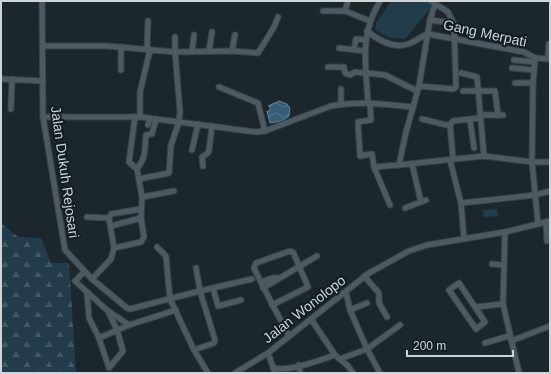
<svg xmlns="http://www.w3.org/2000/svg" width="551" height="374" viewBox="0 0 551 374" font-family="Arial,sans-serif">
	<defs>
		<pattern id="forest-firs" width="22" height="20" patternUnits="userSpaceOnUse"><rect width="22" height="20" fill="#233c4b"/><path d="M5 1l3.5 6h-7zM16 11l3.5 6h-7z" fill="#425764"/></pattern>
		<pattern id="water-waves" width="16" height="10" patternUnits="userSpaceOnUse"><rect width="16" height="10" fill="#355f79"/><path d="M0 5q4-4 8 0t8 0" fill="none" stroke="#51758b"/></pattern>
	</defs>
	<rect width="100%" height="100%" fill="#1c272d"/>
	<!-- forest -->
	<path fill="url(#forest-firs)" d="M1 223 18 237 41 238 51 263H69L76 373H1Z"/>
	<!-- garden -->
	<g fill="#233c4b">
		<path d="M391 1 430 2V9L405 39 390 38 375 30 376 23Z"/>
		<path d="M497 209 498 216 484 217 483 210Z"/>
	</g>
	<!-- water -->
	<path fill="url(#water-waves)" stroke="#638296" d="M279 101 287 104 290 108 289 116 282 121 270 123 267 111H270V106H268Z"/>
	<g fill="none" stroke-linecap="round" stroke-linejoin="round">
		<defs>
			<g id="minor">
				<path d="M42 1 43 117 65 250 92 279 127 308 130 309 200 291 215 340 214 343 194 350"/>
				<path d="M435 4 430 20 419 86 406 132 399 165 484 156 532 162H550"/>
				<path d="M323 11H345L370 21"/>
				<path d="M345 11 348 1"/>
				<path d="M430 20 445 22"/>
				<path d="M367 31C378 40 393 49 408 44 415 42 421 36 428 34L524 52 535 58"/>
				<path d="M43 46H107L175 52 232 51 258 53 274 27 278 17"/>
				<path d="M121 47V70"/>
				<path d="M339 48 365 51"/>
				<path d="M147 50 148 21"/>
				<path d="M354 50 356 39 366 40"/>
				<path d="M192 51 194 35"/>
				<path d="M209 51 212 32"/>
				<path d="M232 51 235 35"/>
				<path d="M535 58 533 83 532 162 538 224"/>
				<path d="M535 58 550 59"/>
				<path d="M548 59 549 44"/>
				<path d="M514 60 535 62"/>
				<path d="M328 67H344L345 73 350 75 355 72 385 75 417 91"/>
				<path d="M512 68 534 70"/>
				<path d="M461 73 477 77 484 156"/>
				<path d="M1 79 43 81"/>
				<path d="M515 83H533"/>
				<path d="M419 86 453 89 456 87 454 24 448 12 431 1"/>
				<path d="M219 87 258 103 265 131"/>
				<path d="M341 89V104"/>
				<path d="M463 91H495L498 115"/>
				<path d="M368 103C366 65 359 36 380 1"/>
				<path d="M370 103 371 120 358 122 360 156 372 154 374 167 399 165"/>
				<path d="M11 109 12 79"/>
				<path d="M480 115H503"/>
				<path d="M43 117H140L256 132 265 131 331 106C358 101 386 104 413 107"/>
				<path d="M140 117V92L149 54 152 50"/>
				<path d="M422 119C427 120 447 126 450 125"/>
				<path d="M470 120 474 148"/>
				<path d="M148 125 150 118"/>
				<path d="M192 150 198 124"/>
				<path d="M453 159 450 124 453 121 480 118"/>
				<path d="M450 160 461 203 464 238"/>
				<path d="M412 164 421 202"/>
				<path d="M203 166 202 157 208 153 209 150 212 126"/>
				<path d="M374 167 390 205"/>
				<path d="M137 169C147 156 144 150 146 135L152 134 156 119"/>
				<path d="M139 179 169 173 171 145 179 122 180 111 175 52V37"/>
				<path d="M142 197 174 191"/>
				<path d="M461 203 535 195 550 191"/>
				<path d="M405 208 426 200"/>
				<path d="M87 217 109 218 114 248"/>
				<path d="M109 218 111 214 141 209"/>
				<path d="M546 222 547 241"/>
				<path d="M111 226 141 218"/>
				<path d="M505 232 503 304 519 373"/>
				<path d="M157 247 166 256 170 299 194 350 208 373"/>
				<path d="M492 264 503 265"/>
				<path d="M196 268 200 291 252 279"/>
				<path d="M82 274 75 281 108 311 129 325"/>
				<path d="M364 276 379 293V303L387 317"/>
				<path d="M92 279 111 259 114 248 141 242 144 237 141 218 142 197 137 169 129 162 135 117"/>
				<path d="M261 282 272 278H278"/>
				<path d="M459 283 485 322 476 329 449 290Z"/>
				<path d="M213 288 218 306 241 300"/>
				<path d="M263 288 317 256"/>
				<path d="M87 292 89 318 99 338 109 368 123 351 117 330 108 311"/>
				<path d="M346 292 350 310 367 349"/>
				<path d="M272 305 308 287 293 252 290 251 256 263 254 268C265 291 277 313 289 336"/>
				<path d="M476 307 503 304"/>
				<path d="M350 310 367 303"/>
				<path d="M311 319 335 355 348 366 353 373"/>
				<path d="M99 338 129 325 176 310"/>
				<path d="M511 341 550 326"/>
				<path d="M485 343 509 336"/>
				<path d="M367 349 380 373"/>
				<path d="M268 353 275 373"/>
				<path d="M340 359 367 349 400 325"/>
				<path d="M299 365 300 373"/>
				<path d="M275 368C289 372 320 360 335 355"/>
				<path d="M235 373 268 353 369 273 409 251 427 245 505 232 550 221"/>
			</g>
		</defs>
		<!-- minor casing -->
		<use href="#minor" stroke="#3a4248" stroke-width="7"/>
		<!-- minor -->
		<use href="#minor" stroke="#4e5a61" stroke-width="5"/>
	</g>
	<g text-anchor="middle" dominant-baseline="central" stroke-width="4" stroke-linejoin="round" paint-order="stroke">
		<!-- street labels -->
		<g font-size="14" fill="#ced5d9" stroke="#131d24">
			<text transform="translate(485 33) rotate(12)">Gang Merpati</text>
			<text transform="translate(65 172) rotate(82)">Jalan Dukuh Rejosari</text>
			<text transform="translate(304 309) rotate(-38)">Jalan Wonolopo</text>
		</g>
	</g>
	<!-- border -->
	<rect width="551" height="374" fill="none" stroke="#ced5d9" stroke-width="4"/>
	<!-- scale -->
	<path d="M407 350v6h106v-6" fill="none" stroke="#ced5d9" stroke-width="2"/>
	<text x="413" y="350" font-size="12" fill="#ced5d9" stroke="#131d24" stroke-width="3" paint-order="stroke">200 m</text>
</svg>
